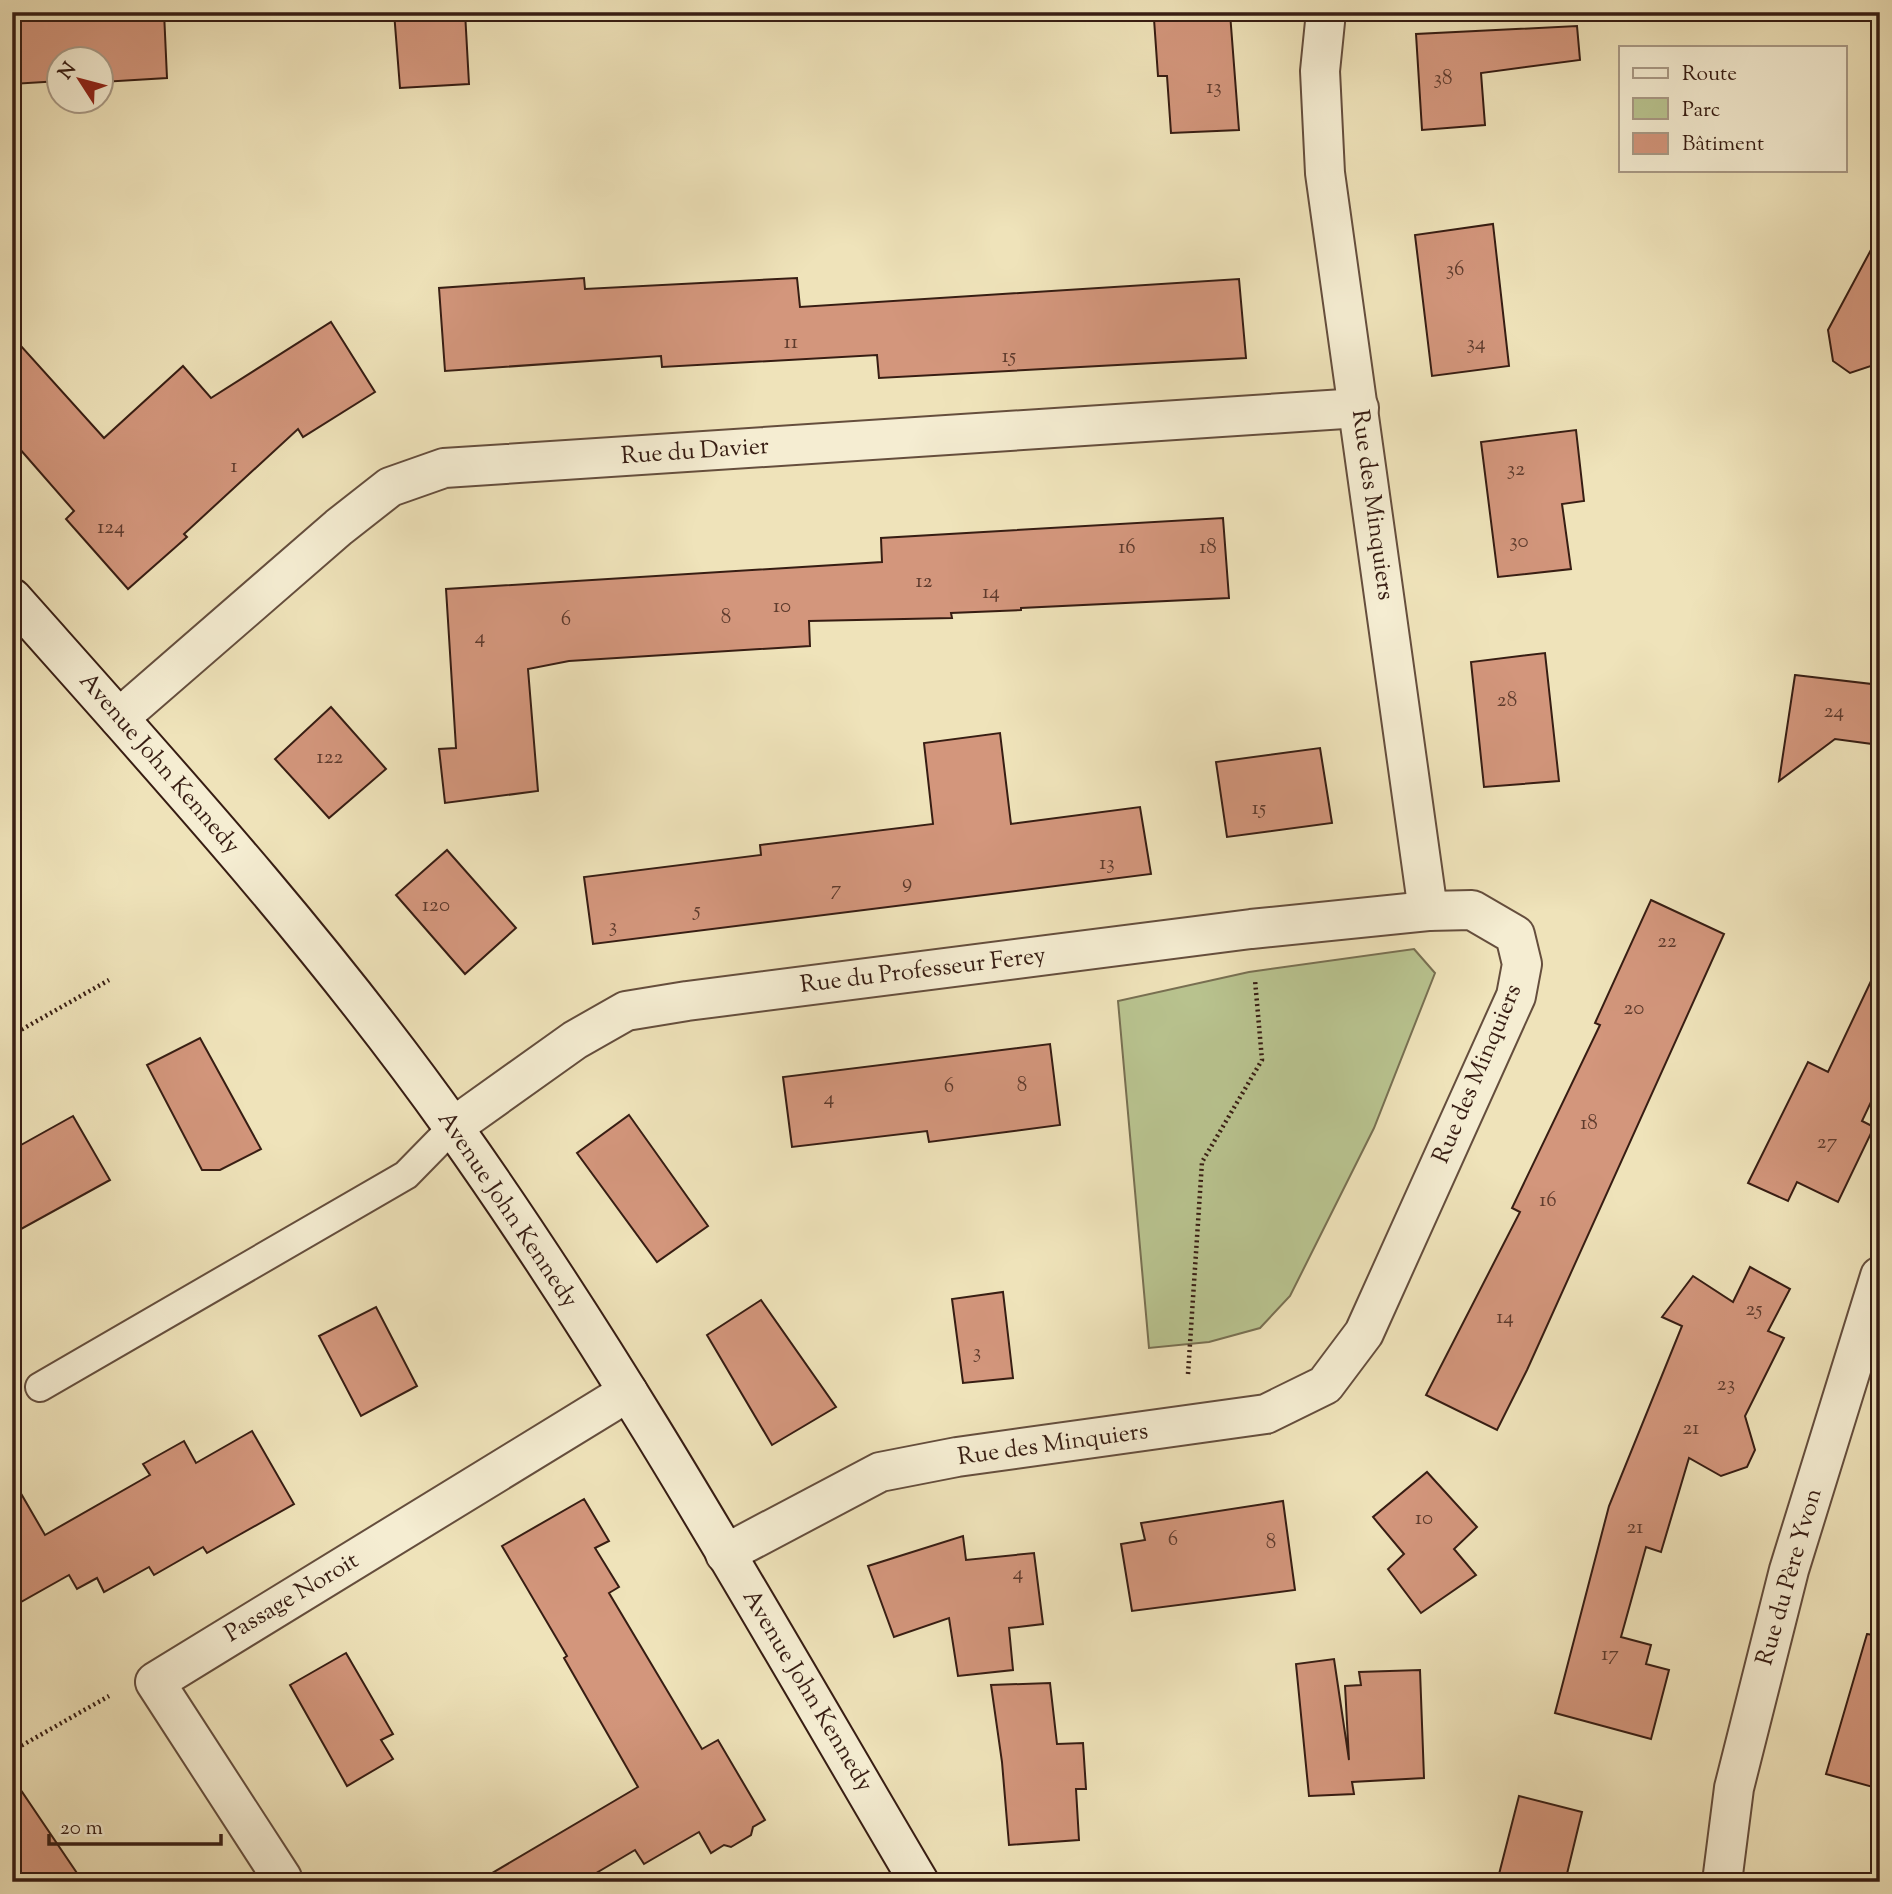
<svg xmlns="http://www.w3.org/2000/svg" width="1892" height="1894" viewBox="0 0 1892 1894" font-family="'Sorts Mill Goudy',serif">
	<rect width="100%" height="100%" fill="#efe3ba"/>
	<filter id="stains"><feTurbulence type="fractalNoise" baseFrequency=".00286" numOctaves="4"/><feColorMatrix values="0 0 0 0 .2 0 0 0 0 .09 0 0 0 0 .02 0 0 0 .5 -.17"/></filter>
	<radialGradient id="worn" r=".72"><stop offset=".6" stop-color="#630" stop-opacity="0"/><stop offset="1" stop-color="#630" stop-opacity=".3"/></radialGradient>
	<!-- green -->
	<path fill="#b9c490" stroke="#787052" stroke-width="2" d="M1414 949 1435 973 1374 1128 1290 1296 1260 1328 1209 1342 1149 1348 1118 1001 1249 972Z"/>
	<!-- building -->
	<g fill="#d3967c" stroke="#371d13" stroke-width="2">
		<path d="M12 12H164L167 78 102 82V60H60V81L12 84Z"/>
		<path d="M394 12H465L469 84 400 88Z"/>
		<path d="M1230 13 1239 130 1171 133 1167 76H1158L1154 19Z"/>
		<path d="M1577 26 1580 60 1481 73 1485 125 1422 130 1416 34Z"/>
		<path d="M1493 224 1509 366 1432 376 1415 235Z"/>
		<path d="M1880 233V350L1871 366 1850 373 1833 361 1828 330Z"/>
		<path d="M584 278 585 289 797 278 800 307 1239 279 1246 358 879 378 877 355 662 367 661 356 445 371 439 288Z"/>
		<path d="M331 322 375 392 303 437 298 429 184 534 187 537 128 589 66 519 74 511 12 440V336L104 438 183 366 211 398Z"/>
		<path d="M1576 430 1584 501 1562 504 1571 569 1498 577 1481 442Z"/>
		<path d="M1223 518 1229 598 1021 608V610L951 613 952 618 809 621 810 646 569 661 528 669 538 791 445 803 439 749 456 748 446 589 882 562 881 538Z"/>
		<path d="M1545 653 1559 781 1484 787 1471 662Z"/>
		<path d="M1795 675 1880 685V745L1835 739 1779 781Z"/>
		<path d="M331 707 386 769 329 818 275 759Z"/>
		<path d="M1000 733 1011 824 1140 807 1151 874 593 944 584 877 761 855 760 845 933 824 924 743Z"/>
		<path d="M1320 748 1332 823 1227 837 1216 762Z"/>
		<path d="M447 850 516 928 465 974 396 895Z"/>
		<path d="M1651 900 1724 934 1527 1370 1497 1430 1426 1395 1520 1212 1512 1208 1600 1025 1595 1023Z"/>
		<path d="M1880 962V1083L1862 1121 1874 1127 1838 1202 1797 1182 1788 1201 1748 1183 1808 1062 1828 1072Z"/>
		<path d="M200 1038 261 1149 220 1170H202L147 1065Z"/>
		<path d="M1050 1044 1060 1125 929 1142 927 1131 792 1147 783 1077Z"/>
		<path d="M629 1115 708 1226 657 1262 577 1153Z"/>
		<path d="M73 1116 110 1180 12 1234V1150Z"/>
		<path d="M1750 1267 1790 1289 1768 1331 1784 1338 1745 1416 1755 1450 1747 1467 1721 1476 1689 1458 1661 1552 1646 1547 1621 1637 1651 1645 1646 1664 1669 1670 1651 1739 1555 1713 1609 1506 1682 1326 1662 1317 1693 1276 1733 1302Z"/>
		<path d="M1003 1292 1013 1378 963 1383 952 1299Z"/>
		<path d="M761 1300 836 1407 772 1445 707 1335Z"/>
		<path d="M376 1307 417 1386 361 1416 319 1336Z"/>
		<path d="M252 1431 294 1504 207 1553 203 1547 154 1575 149 1567 104 1592 97 1578 77 1589 69 1575 12 1607V1478L45 1535 150 1475 143 1464 184 1441 196 1463Z"/>
		<path d="M1427 1472 1477 1527 1454 1549 1476 1575 1421 1613 1388 1569 1404 1554 1373 1517Z"/>
		<path d="M584 1499 609 1541 595 1548 619 1587 609 1593 702 1749 718 1740 765 1820 753 1827 751 1835 731 1847 724 1845 711 1853 699 1832 644 1864 635 1850 581 1882H477L638 1787 564 1658 567 1656 502 1546Z"/>
		<path d="M1283 1501 1295 1590 1132 1611 1121 1544 1145 1540 1141 1523Z"/>
		<path d="M963 1536 966 1560 1034 1553 1043 1624 1009 1628 1013 1670 958 1676 949 1618 894 1637 868 1566Z"/>
		<path d="M1867 1634 1880 1636V1789L1826 1774Z"/>
		<path d="M346 1653 393 1734 381 1740 393 1759 347 1786 290 1685Z"/>
		<path d="M1334 1659 1349 1760 1345 1686 1361 1685 1359 1672 1420 1670 1424 1778 1352 1782 1354 1794 1309 1796 1296 1664Z"/>
		<path d="M1050 1683 1057 1744 1083 1743 1086 1789H1076L1079 1840 1009 1845 1002 1762 991 1685Z"/>
		<path d="M12 1777 83 1882H12Z"/>
		<path d="M1519 1796 1582 1812 1565 1882H1497Z"/>
	</g>
	<g fill="none" stroke-linecap="round" stroke-linejoin="round">
		<defs>
			<path id="service" d="M40 1387 406 1175 453 1127"/>
			<g id="minor">
				<path d="M119 718 339 527 390 487 444 468 1359 408"/>
				<path d="M453 1127 575 1040 626 1011 687 1001 1251 929 1428 911"/>
				<path d="M725 1554 880 1472 957 1457 1266 1414 1325 1385 1364 1333 1516 996 1522 964 1515 935 1472 910 1428 911 1325 173 1320 71 1326 12"/>
				<path d="M282 1878 155 1682 628 1392"/>
				<path d="M1722 1882 1734 1788 1789 1570 1880 1276"/>
			</g>
			<path id="secondary" d="M12 598C165 770 320 940 453 1127 624 1368 769 1628 919 1882"/>
		</defs>
		<!-- service casing -->
		<use href="#service" stroke="#654e3d" stroke-width="32"/>
		<!-- minor casing -->
		<use href="#minor" stroke="#654e3d" stroke-width="42"/>
		<!-- secondary casing -->
		<use href="#secondary" stroke="#371d13" stroke-width="42"/>
		<!-- path -->
		<g stroke="#371d13" stroke-width="4.5" stroke-dasharray="2 3.5" stroke-linecap="butt">
			<path d="M12 1035 109 980"/>
			<path d="M1188 1374 1202 1162 1262 1060 1255 980"/>
			<path d="M12 1751 109 1696"/>
		</g>
		<!-- service -->
		<use href="#service" stroke="#f5edd2" stroke-width="28"/>
		<!-- minor -->
		<use href="#minor" stroke="#f5edd2" stroke-width="38"/>
		<!-- secondary -->
		<use href="#secondary" stroke="#f5edd2" stroke-width="38"/>
	</g>
	<g text-anchor="middle" dominant-baseline="central" stroke-width="5" stroke-linejoin="round" paint-order="stroke">
		<!-- number labels -->
		<g font-size="21" fill="#5e3b2d">
			<text x="1443" y="79">38</text>
			<text x="1214" y="88">13</text>
			<text x="1455" y="270">36</text>
			<text x="791" y="343">11</text>
			<text x="1476" y="344">34</text>
			<text x="1009" y="357">15</text>
			<text x="234" y="467">1</text>
			<text x="1516" y="470">32</text>
			<text x="111" y="528">124</text>
			<text x="1519" y="542">30</text>
			<text x="1127" y="548">16</text>
			<text x="1208" y="548">18</text>
			<text x="924" y="582">12</text>
			<text x="991" y="593">14</text>
			<text x="782" y="607">10</text>
			<text x="726" y="618">8</text>
			<text x="566" y="620">6</text>
			<text x="480" y="638">4</text>
			<text x="1507" y="701">28</text>
			<text x="1834" y="712">24</text>
			<text x="330" y="758">122</text>
			<text x="1259" y="809">15</text>
			<text x="1107" y="864">13</text>
			<text x="907" y="883">9</text>
			<text x="836" y="890">7</text>
			<text x="436" y="906">120</text>
			<text x="697" y="911">5</text>
			<text x="613" y="927">3</text>
			<text x="1667" y="942">22</text>
			<text x="1634" y="1009">20</text>
			<text x="1022" y="1086">8</text>
			<text x="949" y="1087">6</text>
			<text x="829" y="1099">4</text>
			<text x="1589" y="1124">18</text>
			<text x="1827" y="1143">27</text>
			<text x="1548" y="1201">16</text>
			<text x="1754" y="1310">25</text>
			<text x="1505" y="1318">14</text>
			<text x="977" y="1353">3</text>
			<text x="1726" y="1385">23</text>
			<text x="1691" y="1429">21</text>
			<text x="1424" y="1519">10</text>
			<text x="1635" y="1528">21</text>
			<text x="1173" y="1540">6</text>
			<text x="1271" y="1543">8</text>
			<text x="1018" y="1574">4</text>
			<text x="1610" y="1655">17</text>
		</g>
		<!-- street labels -->
		<g font-size="24" fill="#371d13" stroke="#f5edd2">
			<text transform="translate(695 452) rotate(-4)">Rue du Davier</text>
			<text transform="translate(1372 505) rotate(82)">Rue des Minquiers</text>
			<text transform="translate(159 764) rotate(49)">Avenue John Kennedy</text>
			<text transform="translate(923 971) rotate(-7)">Rue du Professeur Ferey</text>
			<text transform="translate(1478 1074) rotate(-67)">Rue des Minquiers</text>
			<text transform="translate(507 1210) rotate(56)">Avenue John Kennedy</text>
			<text transform="translate(1053 1445) rotate(-8)">Rue des Minquiers</text>
			<text transform="translate(1790 1577) rotate(-74)">Rue du Père Yvon</text>
			<text transform="translate(292 1598) rotate(-31)">Passage Noroit</text>
			<text transform="translate(807 1691) rotate(59)">Avenue John Kennedy</text>
		</g>
	</g>
	<!-- margin -->
	<rect width="1892" height="1894" fill="none" stroke="#efe3ba" stroke-width="42"/>
	<rect x="14" y="14" width="1864" height="1866" fill="none" stroke="#371d13" stroke-width="3.5"/>
	<rect x="21" y="21" width="1850" height="1852" fill="none" stroke="#371d13" stroke-width="2"/>
	<!-- legend -->
	<rect x="1619" y="46" width="228" height="126" fill="#f5edd2" stroke="#a99a86" stroke-width="2"/>
	<rect x="1633" y="68" width="35" height="10" fill="#f5edd2" stroke="#a99a86" stroke-width="2"/>
	<text x="1682" y="80" font-size="21" fill="#371d13">Route</text>
	<rect x="1633" y="98" width="35" height="21" fill="#b9c490" stroke="#a99a86" stroke-width="2"/>
	<text x="1682" y="116" font-size="21" fill="#371d13">Parc</text>
	<rect x="1633" y="133" width="35" height="21" fill="#d3967c" stroke="#a99a86" stroke-width="2"/>
	<text x="1682" y="150" font-size="21" fill="#371d13">Bâtiment</text>
	<!-- north arrow -->
	<g transform="translate(80 80) rotate(306)"><circle r="33" fill="#f5edd2" stroke="#a99a86" stroke-width="2"/>
	<path d="M0-5L12 26L0 18L-12 26Z" fill="#8f2418"/>
	<text y="-10" font-size="19" font-weight="bold" text-anchor="middle" fill="#371d13">N</text>
	</g>
	<!-- scale -->
	<path d="M49 1834v10h172v-10" fill="none" stroke="#371d13" stroke-width="3.5"/>
	<text x="60" y="1834" font-size="21" fill="#371d13" stroke="#f5edd2" stroke-width="5" paint-order="stroke">20 m</text>
	<rect width="100%" height="100%" filter="url(#stains)"/>
	<rect width="100%" height="100%" fill="url(#worn)"/>
</svg>
